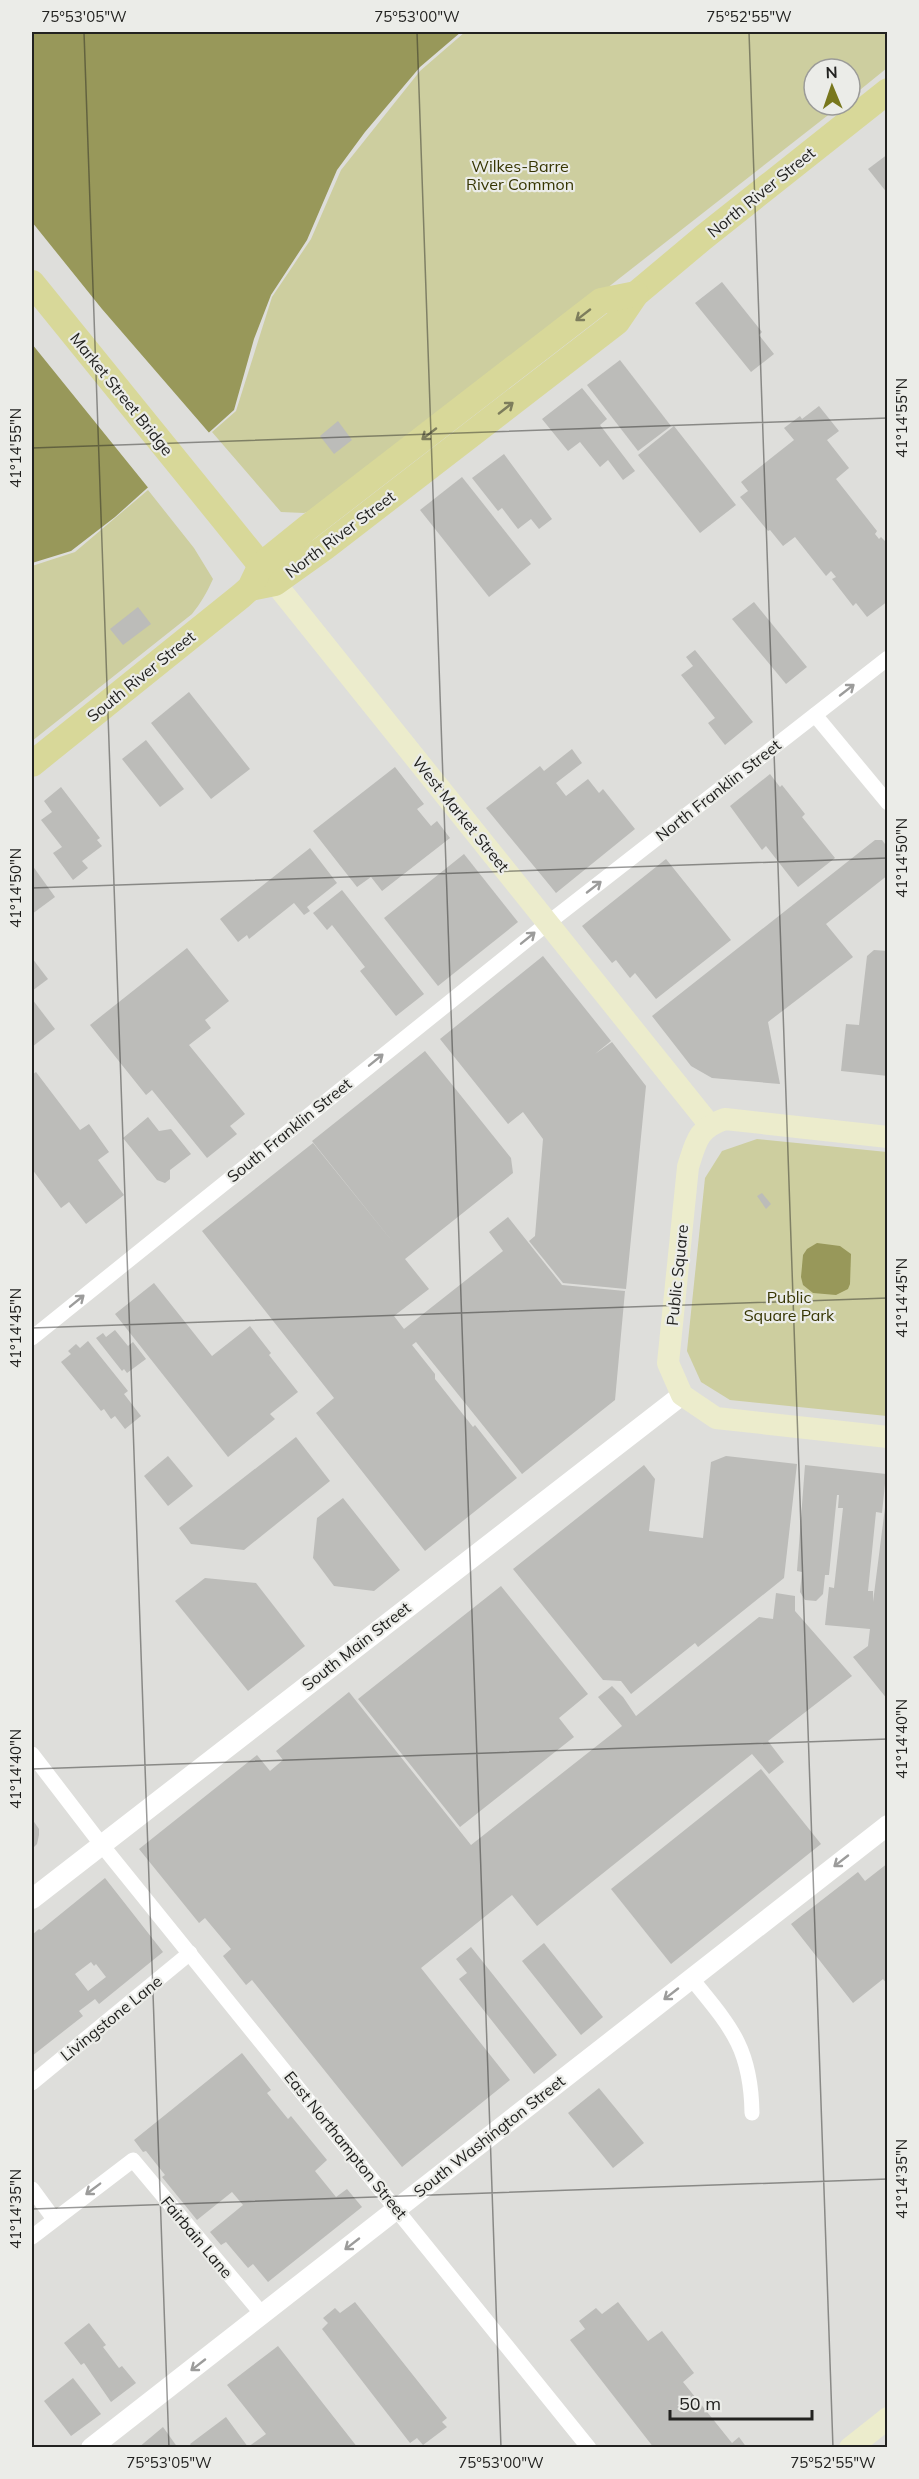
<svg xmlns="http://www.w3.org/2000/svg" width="919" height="2479" viewBox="0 0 919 2479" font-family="Mulish,sans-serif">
	<rect width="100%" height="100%" fill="#dededb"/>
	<!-- green -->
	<g fill="#cdce9f">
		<path d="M465 32H887V68L850 98V69H814V105H841L331 504 304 513 281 512 212 432 236 411 272 297 311 239 341 170 420 71Z"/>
		<path d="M148 490 194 548 213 579C207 592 201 603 192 614L32 741V566L75 552Z"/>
		<path d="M757 1139 887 1152V1416L730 1400 701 1382 687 1351 705 1178 722 1151Z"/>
	</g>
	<!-- water -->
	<g fill="#98985a">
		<path d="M32 32H461L420 67 365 132 337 170 307 240 271 295 254 339 234 410 115 517 71 551 32 563Z"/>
		<path d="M817 1243 840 1246 851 1254 850 1284 848 1289 836 1295 813 1293 803 1285 801 1277 803 1255 807 1249Z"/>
	</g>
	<!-- pier -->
	<path fill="#dededb" d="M32 222 102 309 211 435 150 490 32 344Z"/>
	<!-- building -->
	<g fill="#bcbcb9" fill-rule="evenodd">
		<path d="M888 154V194L868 169Z"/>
		<path d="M722 282 762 332 759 335 774 354 751 372 695 303Z"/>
		<path d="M620 360 671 426 638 451 587 385Z"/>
		<path d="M582 388 607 419 600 425 635 471 623 480 608 460 600 467 580 442 568 451 542 419Z"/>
		<path d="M819 406 839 431 827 440 849 468 836 479 877 531 875 534 879 539 881 537 888 544V601L867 617 856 603 853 606 832 579 836 577 831 571 826 576 795 537 783 546 770 530 768 531 740 497 748 491 741 482 794 440 784 428 800 416 802 419Z"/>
		<path d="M338 421 352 440 334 454 320 436Z"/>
		<path d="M674 426 736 505 700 533 638 455Z"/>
		<path d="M504 454 552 519 539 529 531 519 518 529 502 508 498 511 472 478Z"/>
		<path d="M462 477 531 564 489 597 420 510Z"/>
		<path d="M754 602 807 667 786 684 732 619Z"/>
		<path d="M138 607 151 624 123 645 110 629Z"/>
		<path d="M695 650 753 722 725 745 708 723 715 718 681 675 693 666 686 657Z"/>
		<path d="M189 692 250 769 211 799 151 723Z"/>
		<path d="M146 740 184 789 160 807 122 759Z"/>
		<path d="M572 749 582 763 556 783 566 796 588 779 599 793 603 789 635 829 556 893 486 808 540 766 544 771Z"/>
		<path d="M395 767 424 804 417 809 431 826 437 821 450 838 382 891 371 877 357 887 313 831Z"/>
		<path d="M770 774 780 787 782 785 805 814 802 817 835 858 798 887 766 846 762 850 730 806Z"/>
		<path d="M61 787 100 838 97 840 102 846 82 861 88 868 73 880 53 853 62 847 41 820 52 812 44 801Z"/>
		<path d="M875 840H882L888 848V875L826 924 853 957 768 1022 780 1084 712 1078 691 1066 652 1016Z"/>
		<path d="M310 848 337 883 307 907 310 911 304 915 294 903 249 939 247 935 238 942 220 919Z"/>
		<path d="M464 854 518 922 438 986 384 918Z"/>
		<path d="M666 859 731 940 656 999 635 973 630 978 616 960 612 963 582 926Z"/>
		<path d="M32 865 55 897 32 914Z"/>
		<path d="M342 890 424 994 396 1016 360 971 365 967 332 925 327 930 313 913Z"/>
		<path d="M187 948 229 1001 205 1020 211 1028 189 1045 245 1114 230 1126 237 1134 207 1158 152 1090 146 1095 90 1025Z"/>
		<path d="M874 950 888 951V1076L841 1071 846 1024 859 1025 867 956Z"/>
		<path d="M543 956 611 1041 595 1054 612 1042 646 1086 626 1289 563 1283 529 1241 535 1236 543 1139 523 1112 508 1124 440 1039Z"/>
		<path d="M32 958 48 979 32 991Z"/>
		<path d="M32 999 55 1029 32 1047Z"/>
		<path d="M425 1051 511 1158 513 1173 405 1259 429 1289 394 1316 404 1329 503 1251 489 1232 508 1217 562 1285 625 1291 615 1400 522 1474 416 1342 412 1345 435 1374V1379L473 1427 475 1425 517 1478 425 1551 316 1413 334 1398 202 1231 313 1143 396 1246 312 1141Z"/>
		<path d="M36 1072 80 1130 89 1124 109 1152 98 1160 124 1195 86 1224 69 1202 61 1208 32 1169V1075Z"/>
		<path d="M148 1117 159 1131 171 1129 191 1154 170 1170V1179L165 1183 157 1180 123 1138Z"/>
		<path d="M762 1193 771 1204 766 1209 757 1196Z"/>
		<path d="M154 1283 212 1356 250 1326 271 1353 269 1355 298 1392 270 1414 275 1419 228 1457 115 1314Z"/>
		<path d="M115 1330 128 1346 133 1342 146 1359 127 1373 124 1369 122 1371 96 1338 103 1333 106 1337Z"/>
		<path d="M88 1341 128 1391 124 1394 141 1416 125 1429 115 1416 111 1419 104 1409 101 1411 61 1362 71 1354 68 1351 76 1344 80 1348Z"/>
		<path d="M296 1437 330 1481 244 1550 191 1544 179 1528Z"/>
		<path d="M168 1456 193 1486 168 1506 144 1476Z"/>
		<path d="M726 1456 797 1464 784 1578 698 1647 695 1643 631 1694 621 1681 603 1680 513 1569 644 1465 655 1479 649 1531 703 1538 711 1462Z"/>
		<path d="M805 1465 886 1474 882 1513 876 1512 868 1591H873V1602L888 1484V1700L853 1657 868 1646 870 1629 825 1625 829 1587 834 1588 843 1508H838L839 1495H837L829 1575H825L823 1594 816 1601 805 1600 800 1592 802 1572 797 1571Z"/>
		<path d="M343 1498 400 1570 374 1591 334 1586 313 1558 317 1518Z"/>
		<path d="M205 1578 256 1583 305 1646 248 1691 175 1601Z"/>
		<path d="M501 1586 588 1694 559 1718 574 1737 460 1827 358 1699Z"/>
		<path d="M776 1593 795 1596V1611L852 1676 768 1741 784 1762 769 1774 752 1754 537 1926 512 1895 421 1968 510 2080 402 2167 252 1980 246 1985 223 1956 231 1949 205 1918 199 1923 139 1849 257 1755 270 1771 283 1760 276 1751 349 1692 471 1845 622 1726 598 1697 612 1686 623 1697 636 1716 759 1617 773 1619Z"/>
		<path d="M761 1769 821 1844 671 1964 611 1889Z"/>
		<path d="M32 1819 39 1829V1835L37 1844 32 1849Z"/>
		<path d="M888 1863V1985L883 1979 853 2003 791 1924 858 1872 865 1881Z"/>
		<path d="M105 1878 163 1952 99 2004 95 1999 79 2011 83 2016 32 2056V1935L39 1929 41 1930ZM91 1962 94 1966 96 1964 106 1977 88 1991 75 1974Z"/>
		<path d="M544 1943 603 2017 581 2035 522 1961Z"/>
		<path d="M471 1947 557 2055 534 2074 459 1979 467 1973 456 1959Z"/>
		<path d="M242 2053 271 2090 267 2093 288 2119 291 2116 327 2160 315 2171 336 2197 347 2189 362 2207 268 2282 253 2264 248 2268 226 2242 221 2245 210 2232 243 2205 232 2192 197 2220 162 2177 165 2175 146 2151 143 2152 134 2140Z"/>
		<path d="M599 2088 644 2143 613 2168 568 2113Z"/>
		<path d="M355 2302 447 2418 442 2422 447 2427 423 2445 417 2438 410 2443 322 2329 328 2323 323 2318 335 2308 340 2313Z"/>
		<path d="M618 2302 648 2341 662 2331 694 2373 683 2382 732 2443 739 2437 747 2448H654L570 2340 585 2329 579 2321 596 2308 602 2314Z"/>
		<path d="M89 2323 106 2345 103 2347 119 2368 122 2366 136 2383 111 2402 84 2363 81 2365 64 2343Z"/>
		<path d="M278 2346 358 2448H193L190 2444 226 2417 248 2447 266 2434 227 2385Z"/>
		<path d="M73 2378 101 2414 71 2436 44 2401Z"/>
		<path d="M163 2427 178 2448H138Z"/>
	</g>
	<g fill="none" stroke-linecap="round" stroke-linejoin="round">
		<!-- minor -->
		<g stroke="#fff" stroke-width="15">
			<path d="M815 715 888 803"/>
			<path d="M32 1338 548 923 888 658"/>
			<path d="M32 1754 101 1844 589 2448"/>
			<path d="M691 1978C731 2027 751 2048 752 2113"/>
			<path d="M32 2083 190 1953"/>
			<path d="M32 2189 54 2219"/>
			<path d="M32 2237 133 2160 262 2314"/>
		</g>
		<!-- tertiary -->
		<g stroke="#fff" stroke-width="20">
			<path d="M32 1899 682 1395"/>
			<path d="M91 2448 888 1825"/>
		</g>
		<!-- secondary -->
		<g stroke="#ececcc" stroke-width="22">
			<path d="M275 583 709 1124"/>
			<path d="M888 1137 725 1119C698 1128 696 1141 688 1167L668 1363 682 1395 716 1418 888 1437"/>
			<path d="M850 2448 888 2418"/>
		</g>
		<!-- primary -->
		<g stroke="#d8d899" stroke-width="26">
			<path d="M32 283 272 579"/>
			<path d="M250 588 275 583 324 548 617 322 636 294 704 237 888 91"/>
			<path d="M32 764 241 596 250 588 261 565 307 528 601 301 636 294"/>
		</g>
	</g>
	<!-- one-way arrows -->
	<defs><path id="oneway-shaft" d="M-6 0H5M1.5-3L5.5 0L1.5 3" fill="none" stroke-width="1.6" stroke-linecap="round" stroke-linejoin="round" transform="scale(1.5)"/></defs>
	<g stroke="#7d7d5c">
		<use href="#oneway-shaft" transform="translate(583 315) rotate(142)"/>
		<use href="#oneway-shaft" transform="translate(506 408) rotate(-38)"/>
		<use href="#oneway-shaft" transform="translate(429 434) rotate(142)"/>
	</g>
	<g stroke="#9c9c9b">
		<use href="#oneway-shaft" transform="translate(847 690) rotate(-38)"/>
		<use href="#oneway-shaft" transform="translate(594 887) rotate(-38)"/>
		<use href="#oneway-shaft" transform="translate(528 938) rotate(-39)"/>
		<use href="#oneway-shaft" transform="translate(376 1060) rotate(-39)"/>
		<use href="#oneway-shaft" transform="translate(77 1301) rotate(-39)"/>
		<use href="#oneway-shaft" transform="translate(841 1861) rotate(142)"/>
		<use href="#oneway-shaft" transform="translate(671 1994) rotate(142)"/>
		<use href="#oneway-shaft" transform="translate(93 2189) rotate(143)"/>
		<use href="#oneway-shaft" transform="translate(352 2244) rotate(142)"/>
		<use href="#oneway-shaft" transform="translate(198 2365) rotate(142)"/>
	</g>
	<!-- ticks -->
	<path fill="none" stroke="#222220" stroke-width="1.5" stroke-opacity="0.45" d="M84 32 169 2448M417 32 501 2448M749 32 833 2448M32 448 888 418M32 888 888 858M32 1328 888 1298M32 1769 888 1739M32 2209 888 2179"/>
	<g text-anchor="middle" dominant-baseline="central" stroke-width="4.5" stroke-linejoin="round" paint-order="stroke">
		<!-- park labels -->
		<g font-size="16" fill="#363502" stroke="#ebece8">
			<text x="520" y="166">Wilkes-Barre<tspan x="520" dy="18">River Common</tspan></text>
			<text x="789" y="1297">Public<tspan x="789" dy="18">Square Park</tspan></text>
		</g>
		<!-- street labels -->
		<g font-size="16" fill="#222220" stroke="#ebece8">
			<text transform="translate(761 192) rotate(-39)">North River Street</text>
			<text transform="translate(122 394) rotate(51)">Market Street Bridge</text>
			<text transform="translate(340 534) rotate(-37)">North River Street</text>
			<text transform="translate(141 676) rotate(-39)">South River Street</text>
			<text transform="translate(718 790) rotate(-38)">North Franklin Street</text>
			<text transform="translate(461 814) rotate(51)">West Market Street</text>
			<text transform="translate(289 1130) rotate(-39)">South Franklin Street</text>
			<text transform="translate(677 1275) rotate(-84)">Public Square</text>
			<text transform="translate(356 1646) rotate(-38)">South Main Street</text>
			<text transform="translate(111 2018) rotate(-39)">Livingstone Lane</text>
			<text transform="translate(489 2136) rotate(-38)">South Washington Street</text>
			<text transform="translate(346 2145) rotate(51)">East Northampton Street</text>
			<text transform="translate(197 2237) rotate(50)">Fairbain Lane</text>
		</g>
	</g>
	<!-- border -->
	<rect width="919" height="2479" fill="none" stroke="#ebece8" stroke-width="66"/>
	<!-- north arrow -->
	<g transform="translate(832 87) rotate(358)"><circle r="28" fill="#ebece8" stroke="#9b9b98" stroke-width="1.5"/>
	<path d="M0-4.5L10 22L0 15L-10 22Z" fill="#78771d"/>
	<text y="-9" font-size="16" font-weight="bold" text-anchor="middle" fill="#222220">N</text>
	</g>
	<!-- scale -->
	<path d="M670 2410v9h142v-9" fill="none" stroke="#222220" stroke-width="3"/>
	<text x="679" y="2410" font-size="18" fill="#222220" stroke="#ebece8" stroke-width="4.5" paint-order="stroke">50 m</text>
	<rect x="33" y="33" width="853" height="2413" fill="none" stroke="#222220" stroke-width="2"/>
	<g font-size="15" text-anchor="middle" fill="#222220">
		<text x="84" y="22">75°53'05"W</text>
		<text x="417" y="22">75°53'00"W</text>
		<text x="749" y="22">75°52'55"W</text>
		<text transform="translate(902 418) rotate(-90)" y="5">41°14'55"N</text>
		<text transform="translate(16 448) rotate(-90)" y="5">41°14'55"N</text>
		<text transform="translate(902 858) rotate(-90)" y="5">41°14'50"N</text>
		<text transform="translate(16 888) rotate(-90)" y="5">41°14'50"N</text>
		<text transform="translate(902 1298) rotate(-90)" y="5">41°14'45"N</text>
		<text transform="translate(16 1328) rotate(-90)" y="5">41°14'45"N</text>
		<text transform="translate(902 1739) rotate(-90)" y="5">41°14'40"N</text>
		<text transform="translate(16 1769) rotate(-90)" y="5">41°14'40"N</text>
		<text transform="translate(902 2179) rotate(-90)" y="5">41°14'35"N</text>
		<text transform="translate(16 2209) rotate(-90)" y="5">41°14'35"N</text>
		<text x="169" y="2468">75°53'05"W</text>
		<text x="501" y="2468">75°53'00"W</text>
		<text x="833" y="2468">75°52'55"W</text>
	</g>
</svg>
